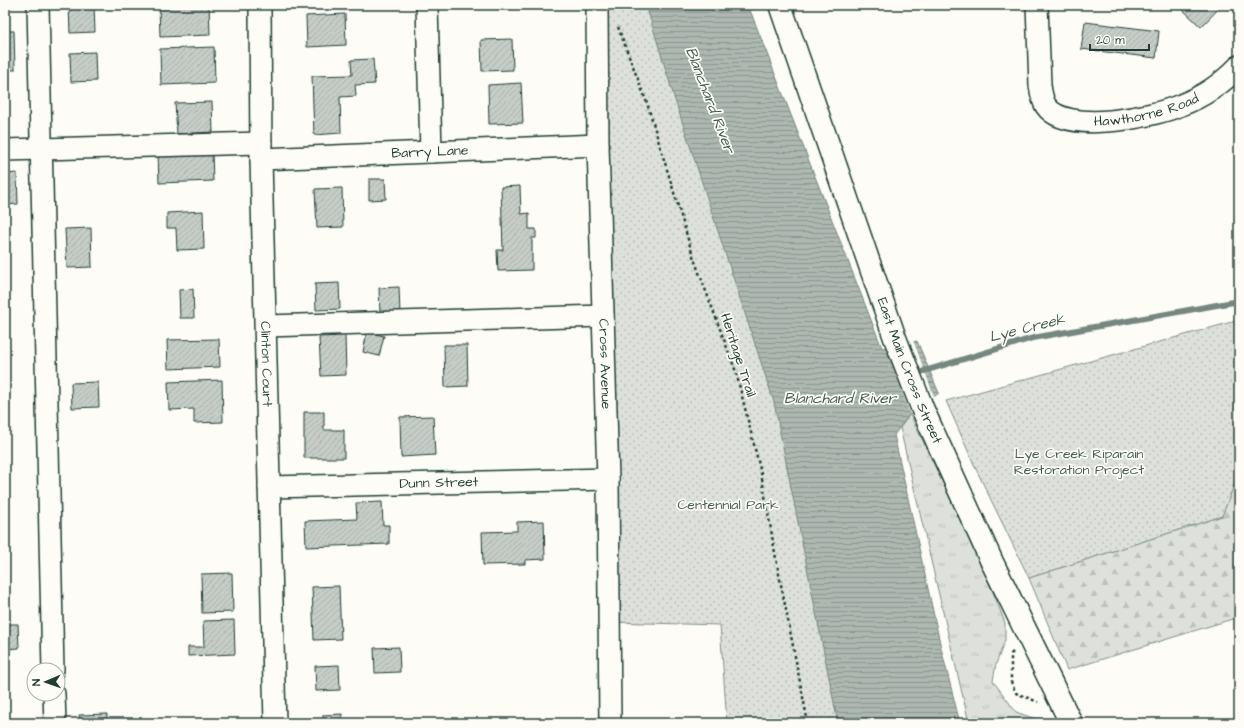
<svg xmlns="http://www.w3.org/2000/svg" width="1244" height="728" viewBox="0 0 1244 728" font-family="'Architects Daughter',sans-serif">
	<defs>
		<pattern id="grass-tufts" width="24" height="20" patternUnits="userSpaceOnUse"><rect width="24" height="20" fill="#dde0db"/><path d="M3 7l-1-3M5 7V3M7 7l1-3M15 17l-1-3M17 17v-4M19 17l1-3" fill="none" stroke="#bdc1bd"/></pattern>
		<pattern id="forest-firs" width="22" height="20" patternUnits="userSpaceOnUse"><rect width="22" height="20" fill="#dde0db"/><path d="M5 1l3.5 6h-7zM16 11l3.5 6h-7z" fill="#bdc1bd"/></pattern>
		<pattern id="park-dots" width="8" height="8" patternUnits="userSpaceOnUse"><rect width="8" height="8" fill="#dde0db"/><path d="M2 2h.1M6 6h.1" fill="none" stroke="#bdc1bd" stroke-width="1.8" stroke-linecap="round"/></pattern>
		<pattern id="water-rules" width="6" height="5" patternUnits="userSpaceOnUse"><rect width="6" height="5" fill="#aeb8b1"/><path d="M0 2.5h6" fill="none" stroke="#8d9791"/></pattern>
		<pattern id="building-hatch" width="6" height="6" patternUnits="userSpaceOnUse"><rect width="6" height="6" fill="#c6cdc7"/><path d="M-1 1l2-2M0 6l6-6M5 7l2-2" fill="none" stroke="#aab1ac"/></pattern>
	</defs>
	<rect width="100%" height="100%" fill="#fdfcf7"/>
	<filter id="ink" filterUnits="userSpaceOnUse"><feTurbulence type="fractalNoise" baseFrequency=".025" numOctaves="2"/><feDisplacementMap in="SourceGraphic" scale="8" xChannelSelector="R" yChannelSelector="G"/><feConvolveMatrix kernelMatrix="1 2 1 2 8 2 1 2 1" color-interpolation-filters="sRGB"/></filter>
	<g filter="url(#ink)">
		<!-- grass -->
		<path fill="url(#grass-tufts)" stroke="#7e8e88" d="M910 414 987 576 1005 623V640L996 664 993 681 1016 712 1033 718 1052 721 1054 723H969L900 428Z"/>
		<!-- forest -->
		<path fill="url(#forest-firs)" stroke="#7e8e88" d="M1239 472V617L1067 670 1029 578 1222 516Z"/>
		<!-- park -->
		<g fill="url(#park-dots)" stroke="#7e8e88">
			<path d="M597 5H674L903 723H727L720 625 609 622Z"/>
			<path d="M1239 320V472L1222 516 1029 578 976 469 946 401Z"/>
		</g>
		<!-- water -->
		<path fill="url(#water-rules)" stroke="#75877f" d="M646 5H748L882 348 917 341 939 393 910 414 894 435 942 652 960 723H838L774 402 675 100Z"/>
		<!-- pier -->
		<path fill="#fdfcf7" d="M913 340 935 399 917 412 910 414 886 346Z"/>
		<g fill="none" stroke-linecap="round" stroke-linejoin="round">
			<!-- stream -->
			<path stroke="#75877f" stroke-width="6" d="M921 372 1033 338 1239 301"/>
		</g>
		<!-- building -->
		<g fill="url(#building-hatch)" stroke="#1f3d34">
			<path d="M69 5H94L95 32 70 33Z"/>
			<path d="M159 5H209L210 35 160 37Z"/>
			<path d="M1178 5H1222L1201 27Z"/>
			<path d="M345 14 346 45 307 47 306 16Z"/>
			<path d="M1085 22 1159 31 1156 58 1081 49Z"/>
			<path d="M5 31H14L15 70H5Z"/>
			<path d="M512 39 513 70 482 71 481 40Z"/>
			<path d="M214 47 215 83 161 85 160 49Z"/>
			<path d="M95 52 96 81 71 82 70 53Z"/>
			<path d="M373 59 375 84 355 85 356 96 340 97 341 133 314 135 312 76 352 75 351 60Z"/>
			<path d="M521 83 523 123 489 124 488 85Z"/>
			<path d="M212 102 213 132 177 134 175 103Z"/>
			<path d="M212 153 213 181 159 183 158 154Z"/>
			<path d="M17 173 18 204 5 205V174Z"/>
			<path d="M369 179H385L386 199 369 200Z"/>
			<path d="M520 186 521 214 529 213V229H536V238H532V270L498 271 497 250H503L501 187Z"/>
			<path d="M342 188 343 227 317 228 315 189Z"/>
			<path d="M203 211 204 249 177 250 176 228H167V213Z"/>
			<path d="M91 228 92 267 67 268 65 229Z"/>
			<path d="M339 283 340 309 316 310 315 284Z"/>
			<path d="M399 287 400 314H380L379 288Z"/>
			<path d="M193 289 194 318H180L179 290Z"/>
			<path d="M367 332 384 336 379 356 363 352Z"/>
			<path d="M345 336 346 375 321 376 319 337Z"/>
			<path d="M219 339 220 367 168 369 167 340Z"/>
			<path d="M444 345H467L468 386 445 387Z"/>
			<path d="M222 380 223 422 194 423V409L169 410 168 382Z"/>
			<path d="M98 382 99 407 72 408 71 383Z"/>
			<path d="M304 412H324V430H344V458H304Z"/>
			<path d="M433 416 435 455 401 457 400 417Z"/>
			<path d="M382 502 383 525H389V544L306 547 305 521 357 519 356 503Z"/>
			<path d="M544 521 545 559 525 560V564L483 565 482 532 517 531V522Z"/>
			<path d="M232 573 233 612 202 613 201 574Z"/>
			<path d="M339 586 341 639 314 640 312 587Z"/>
			<path d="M234 620 235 654 188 656V647H204L203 621Z"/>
			<path d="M5 624H18L19 648 5 649Z"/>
			<path d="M399 647 400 672 375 673 374 648Z"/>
			<path d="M339 665 340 690 316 691 315 666Z"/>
			<path d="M107 714V723H80L79 715Z"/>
			<path d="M342 714V723H312L323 722V715Z"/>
			<path d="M33 720V723H15V721Z"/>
		</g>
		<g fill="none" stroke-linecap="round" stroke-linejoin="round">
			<defs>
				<g id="minor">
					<path d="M38 5 53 670"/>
					<path id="s1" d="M260 5 261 159 275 723"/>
					<path d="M427 5 431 152"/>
					<path id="s2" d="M597 5 598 145 608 479 610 723"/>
					<path id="s3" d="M1037 5 1040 85C1041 92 1042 100 1046 106 1066 135 1153 117 1181 105 1202 97 1223 83 1239 66"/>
					<path d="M5 150 261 143"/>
					<path id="s4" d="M261 159 598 145"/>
					<path d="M266 326 603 316"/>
					<path id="s5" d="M269 487 608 479"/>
					<path d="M54 694 55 723"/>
				</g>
				<g id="major">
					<path id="s6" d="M780 5 895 338 923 410 992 562 1071 723"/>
				</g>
			</defs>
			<!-- minor casing -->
			<use href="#minor" stroke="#1f3d34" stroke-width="24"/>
			<!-- major casing -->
			<use href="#major" stroke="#1f3d34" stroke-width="25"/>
			<!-- path -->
			<g stroke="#1f3d34" stroke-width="2.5" stroke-dasharray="3 3" stroke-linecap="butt">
				<path d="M618 27 647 103 694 259 736 372 761 473 777 564 808 723"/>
				<path d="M1013 652 1011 654V682L1016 693 1038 702"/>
			</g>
			<!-- minor -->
			<use href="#minor" stroke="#fdfcf7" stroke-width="21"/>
			<!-- major -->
			<use href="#major" stroke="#fdfcf7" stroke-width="22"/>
		</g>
	</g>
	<g text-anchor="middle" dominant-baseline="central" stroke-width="3.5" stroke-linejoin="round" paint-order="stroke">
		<!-- street labels -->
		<g font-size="14" fill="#1f3d34" stroke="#fdfcf7">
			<text stroke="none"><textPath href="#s3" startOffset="208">Hawthorne Road</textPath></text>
			<text stroke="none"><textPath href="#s4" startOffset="169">Barry Lane</textPath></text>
			<text transform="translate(738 355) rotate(72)">Heritage Trail</text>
			<text stroke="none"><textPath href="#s1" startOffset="359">Clinton Court</textPath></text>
			<text stroke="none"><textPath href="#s2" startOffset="359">Cross Avenue</textPath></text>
			<text stroke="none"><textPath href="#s6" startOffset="388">East Main Cross Street</textPath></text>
			<text stroke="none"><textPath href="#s5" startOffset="170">Dunn Street</textPath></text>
		</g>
		<!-- park labels -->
		<g font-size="14" fill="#455e55" stroke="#fdfcf7">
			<text x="1079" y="454">Lye Creek Riparain<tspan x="1079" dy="16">Restoration Project</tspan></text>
			<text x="728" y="505">Centennial Park</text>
		</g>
		<!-- water labels -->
		<g font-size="15" font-style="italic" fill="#435c53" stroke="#fdfcf7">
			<text transform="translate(710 100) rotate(69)">Blanchard River</text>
			<text transform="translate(1027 328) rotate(-14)">Lye Creek</text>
			<text x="840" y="398">Blanchard River</text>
		</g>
	</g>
	<!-- margin -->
	<rect width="1244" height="728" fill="none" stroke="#fdfcf7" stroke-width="20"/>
	<rect x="10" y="10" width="1224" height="708" fill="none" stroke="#1f3d34" stroke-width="1.5" filter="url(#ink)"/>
	<!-- north arrow -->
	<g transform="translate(46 682) rotate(268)"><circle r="19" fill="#fdfcf7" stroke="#a4b0a9"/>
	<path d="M0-3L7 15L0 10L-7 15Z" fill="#1f3d34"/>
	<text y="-6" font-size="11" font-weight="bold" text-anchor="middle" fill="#1f3d34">N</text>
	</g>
	<!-- scale -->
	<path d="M1090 44v6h59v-6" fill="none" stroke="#1f3d34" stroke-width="2"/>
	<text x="1096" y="44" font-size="12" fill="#1f3d34" stroke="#fdfcf7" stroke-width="3" paint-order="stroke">20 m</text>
</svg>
